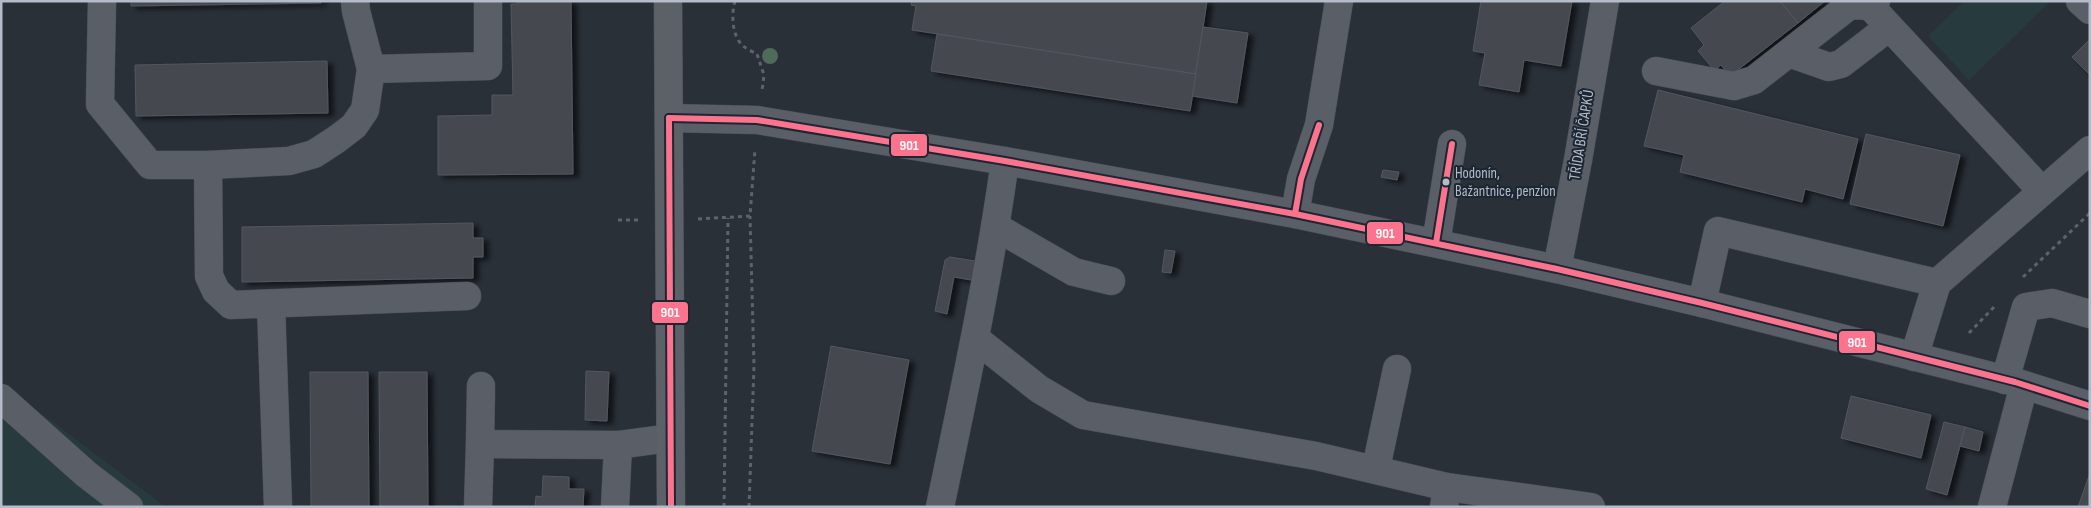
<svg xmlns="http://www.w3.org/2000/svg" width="2091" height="508" viewBox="0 0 2091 508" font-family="'Sofia Sans Condensed',sans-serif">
	<defs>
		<filter id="shadow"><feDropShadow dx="5.5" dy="3" stdDeviation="2.5" flood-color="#0009"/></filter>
	</defs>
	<rect width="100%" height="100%" fill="#2a3038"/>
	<!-- green -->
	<g fill="#273a3e">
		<path d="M1964 1H2051L1969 80 1928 36Z"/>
		<path d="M1 382 14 393 166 507H1Z"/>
	</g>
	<!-- building -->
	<g fill="#444950" stroke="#52575f" filter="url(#shadow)">
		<path d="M131 1H321V3L131 6Z"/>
		<path d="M517 1H571L573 174 438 175V116L492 115V95H513L511 4H517Z"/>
		<path d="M912 1H1207L1196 74 912 30 916 6 911 5Z"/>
		<path d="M1481 1H1572L1561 66 1524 60 1519 92 1479 85 1485 53 1473 51Z"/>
		<path d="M1725 1H1780L1798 23 1730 76 1721 65 1714 70 1698 51 1704 45 1691 28Z"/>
		<path d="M1780 1H1825L1798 23Z"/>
		<path d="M1203 27 1248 33 1237 103 1192 96Z"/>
		<path d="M937 34 1196 74 1190 111 931 71Z"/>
		<path d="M2090 39V75L2072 57Z"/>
		<path d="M327 61 328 113 136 116 135 65Z"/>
		<path d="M1658 90 1858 139 1843 199 1805 189 1802 202 1680 172 1684 155 1644 146Z"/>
		<path d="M1866 134 1960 155 1943 226 1850 204Z"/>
		<path d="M1383 170 1399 172 1397 180 1381 177Z"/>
		<path d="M473 223V238H483V257H473V278L242 282V227Z"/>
		<path d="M1165 250 1175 251 1171 273 1162 272Z"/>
		<path d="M950 257 975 261 977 265 975 278 971 280 954 277 947 314 935 311 945 260Z"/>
		<path d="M831 346 909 360 890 464 812 451Z"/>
		<path d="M586 371 609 372 607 421 585 420Z"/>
		<path d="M310 372H368L369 507H311Z"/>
		<path d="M379 372H427L428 507H380Z"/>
		<path d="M1851 396 1931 415 1921 458 1841 438Z"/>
		<path d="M1944 422 1965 427 1947 495 1926 489Z"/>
		<path d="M1965 427 1983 432 1979 451 1960 446Z"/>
		<path d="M2090 473V507H2078Z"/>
		<path d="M543 476 569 477V489H584L583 506 535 507 536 496 542 497Z"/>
	</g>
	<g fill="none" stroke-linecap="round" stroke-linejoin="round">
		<defs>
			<g id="minor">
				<path d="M102 1 100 104 150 165H208L289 161 314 154 337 139 354 126 365 110 371 69"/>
				<path d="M355 1 356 11 371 69 488 66V1"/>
				<path d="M1876 1 1870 6 2042 191"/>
				<path d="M2080 1 2090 10"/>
				<path d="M1789 53 1829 67 1841 64 1889 27"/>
				<path d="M1656 71 1734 86 1754 80 1850 5 1870 6"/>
				<path d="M669 118 757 120 1005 161 1295 214 1557 269 1702 303 2015 382 2090 406"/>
				<path d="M208 165 209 276 216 291 231 305 467 296"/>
				<path d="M1295 214 1301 179 1319 125 1339 1"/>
				<path d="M996 227 1074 272 1111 281"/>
				<path d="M1436 243 1452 144"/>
				<path d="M1557 269 1578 160 1605 1"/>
				<path d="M1702 303 1718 231 1937 283"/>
				<path d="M271 305 278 507"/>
				<path d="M976 339 1039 389 1083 415 1316 456 1447 487 1444 507"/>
				<path d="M1914 357 1937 283 2090 150"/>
				<path d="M2005 380 2026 307 2052 303 2090 314"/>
				<path d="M481 386 480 444 618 445"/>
				<path d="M1 398 86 474 129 507"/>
				<path d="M1376 468 1397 369"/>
				<path d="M1447 487 1591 507"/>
				<path d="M478 507 480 444"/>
				<path d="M615 507 618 445 670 438"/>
				<path d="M940 507C964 392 989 277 1005 161"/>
				<path d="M1992 507 2024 385"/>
			</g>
			<path id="major" d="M668 1 671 507"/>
		</defs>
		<!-- minor casing -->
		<use href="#minor" stroke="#484c53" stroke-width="29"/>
		<!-- major casing -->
		<use href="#major" stroke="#484c55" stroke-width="29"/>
		<!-- path -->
		<g stroke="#5d636a" stroke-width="3" stroke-dasharray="4 4" stroke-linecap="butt">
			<path d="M735 1C731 15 732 36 743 46 747 49 753 52 757 54L764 75 762 91"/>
			<path d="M698 219 750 216 755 149"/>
			<path d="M618 220H639"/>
			<path d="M2023 277 2090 213"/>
			<path d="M1969 333 1994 307"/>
			<path d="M724 507 728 218"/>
			<path d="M749 507 754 366 750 216"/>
		</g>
		<!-- minor -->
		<use href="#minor" stroke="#5a5e66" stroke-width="28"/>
		<!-- major -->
		<use href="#major" stroke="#5c6168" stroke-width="28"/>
		<defs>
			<g id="bus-1">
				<path d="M669 118 757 120 1005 161 1295 214 1557 269 1702 303 2015 382 2090 406"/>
				<path d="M669 118 671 507"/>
				<path d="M1295 214 1301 179 1319 125"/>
				<path d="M1436 243 1452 144"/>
			</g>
		</defs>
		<!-- bus-1 casing -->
		<use href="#bus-1" stroke="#1d2633" stroke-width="10"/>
		<!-- bus-1 -->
		<use href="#bus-1" stroke="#fc738d" stroke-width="6"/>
	</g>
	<!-- trees -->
	<circle fill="#4e6a5a" cx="770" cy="56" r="8"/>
	<!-- markers -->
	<circle fill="#b4bcc9" stroke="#1d2633" stroke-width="2" cx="1446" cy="182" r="4.5"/>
	<g text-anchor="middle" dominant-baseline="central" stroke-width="4" stroke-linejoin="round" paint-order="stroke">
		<!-- bus labels -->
		<g font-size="15" fill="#b4bcc9" stroke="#1d2633" text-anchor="start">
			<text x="1455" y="173">Hodonín,<tspan x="1455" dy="18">Bažantnice, penzion</tspan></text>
		</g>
		<!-- street labels -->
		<g font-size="16" fill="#b4bcc9" stroke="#1d2633">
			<text transform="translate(1582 135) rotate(-81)">TŘÍDA BŘÍ ČAPKŮ</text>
		</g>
	</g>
	<g stroke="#1d2633" stroke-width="2">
		<rect x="890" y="133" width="38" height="24" rx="5" fill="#fc738d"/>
		<rect x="1366" y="221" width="38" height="24" rx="5" fill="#fc738d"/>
		<rect x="651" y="301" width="38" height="23" rx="5" fill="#fc738d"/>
		<rect x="1838" y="330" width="38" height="24" rx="5" fill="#fc738d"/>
	</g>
	<g font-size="14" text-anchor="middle" font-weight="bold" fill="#fff">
		<text x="909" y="150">901</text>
		<text x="1385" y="238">901</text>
		<text x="670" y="317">901</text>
		<text x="1857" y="347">901</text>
	</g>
	<!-- border -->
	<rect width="2091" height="508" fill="none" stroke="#b4bcc9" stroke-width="5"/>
</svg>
